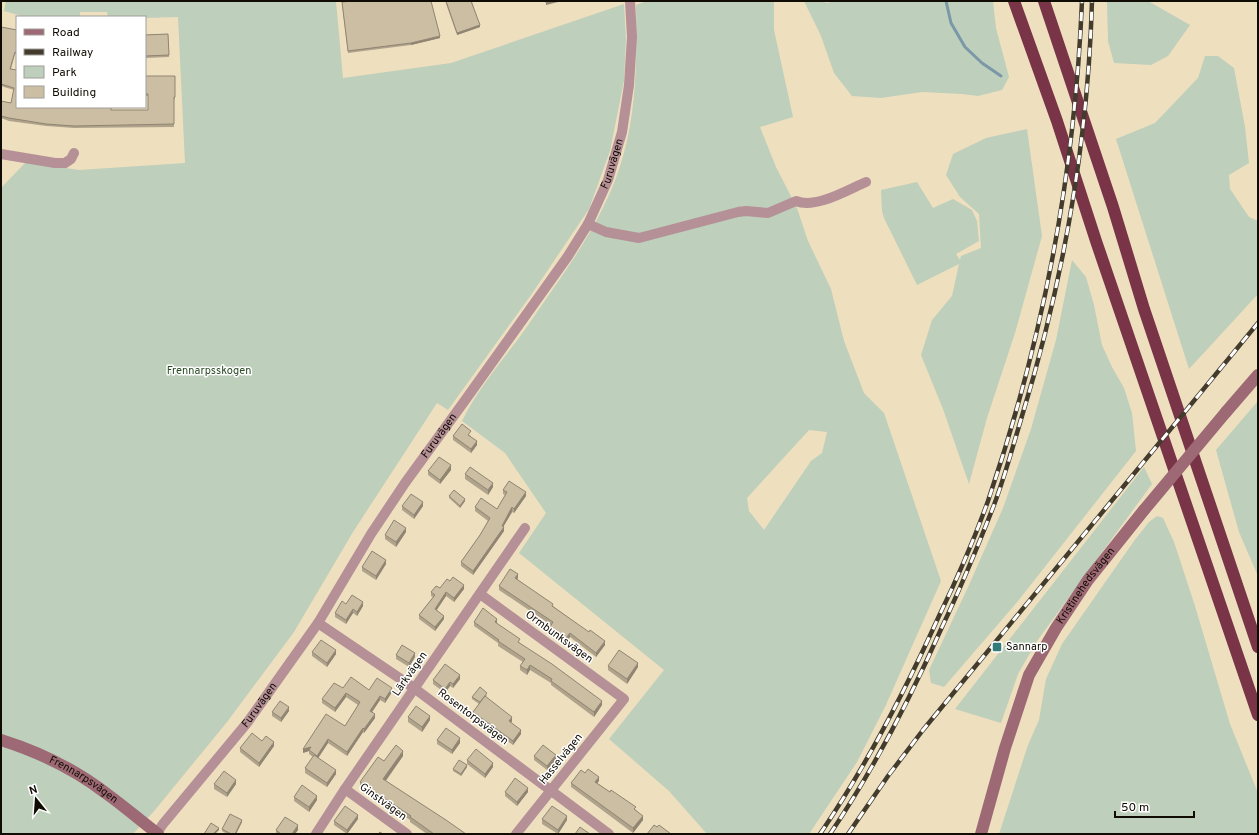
<svg xmlns="http://www.w3.org/2000/svg" width="1259" height="835" viewBox="0 0 1259 835" font-family="Overpass,sans-serif">
	<rect width="100%" height="100%" fill="#eedfbf"/>
	<!-- green -->
	<g fill="#becfbb" fill-rule="evenodd">
		<path d="M6 1H336L343 78 451 63 624 4 626 38 624 81 610 151 589 209 531 295 448 410 437 403 353 532 294 632 227 722 155 810 133 834H1V188L26 162 79 170 185 163 178 17 145 18V17H108L107 12H80V17H25L4 11Z"/>
		<path d="M647 1H774V30L793 117 760 127 776 167 797 208 808 241 831 289 844 341 864 393 884 413 941 581 885 707 857 762 809 834H707L669 791 609 739 664 670 519 553 546 513 505 453 462 421C478 388 503 360 524 331 557 282 595 234 616 178 637 122 637 64 636 5ZM809 430 827 432 822 453 811 461 764 530 749 511 747 498Z"/>
		<path d="M804 1H823L826 3 837 1H993L996 28 1009 77 1002 90 978 96 962 94 922 92 881 98 852 96 834 73 821 36Z"/>
		<path d="M1107 1H1148L1190 25 1168 56 1151 65 1114 63 1108 41Z"/>
		<path d="M1205 56H1218L1234 68 1245 127 1249 163 1229 175 1230 189 1249 217 1258 221V294L1189 369 1116 139 1155 123 1198 78Z"/>
		<path d="M1027 129 1042 236 1015 333 987 418 969 484 943 409 921 355 932 320 952 296 959 264 917 285 884 218 882 211 881 190 917 182 933 208 953 199 972 210 977 221 979 241 956 254 960 260 961 256 981 248 979 214 960 197 946 175 953 154 986 138Z"/>
		<path d="M1072 260 1086 277 1094 305 1102 345 1112 367 1124 388 1132 413 1136 451 1018 601 944 687 931 683 929 670 969 585 1003 508 1031 429 1056 340Z"/>
		<path d="M1258 401V576L1239 532 1216 450Z"/>
		<path d="M1144 467 1152 484 1037 641 1018 674 1001 723 955 709Z"/>
		<path d="M1157 516 1163 518 1174 542 1195 606 1230 724 1258 793V834H999L1028 745 1039 720 1046 679 1062 644 1134 541 1149 522Z"/>
	</g>
	<g fill="none" stroke-linecap="round" stroke-linejoin="round">
		<!-- stream -->
		<path stroke="#7a98a7" stroke-width="3" d="M946 1 951 23 965 47 982 63 1001 76"/>
		<!-- street -->
		<g stroke="#b59097" stroke-width="10">
			<path d="M1 154 55 163H65L71 159 74 153"/>
			<path d="M588 224 606 232 639 238 738 212 746 211 768 213 796 201C816 209 847 190 866 182"/>
			<path d="M480 594 624 699 516 834"/>
			<path d="M318 623 414 688 609 834"/>
			<path d="M345 789 407 834"/>
			<path id="s1" d="M157 833 163 824 247 723 318 623 371 534 405 483 466 399 568 256 588 224 608 180 622 132 629 85 632 37 630 1"/>
			<path d="M316 834 345 789 525 528"/>
		</g>
		<!-- secondary -->
		<g stroke="#9d6974" stroke-width="12">
			<path d="M1226 412 1258 375"/>
			<path id="s2" d="M1 740C39 752 76 770 107 794 125 807 141 821 158 834"/>
			<path id="s3" d="M981 834 1005 748 1029 675 1056 628 1088 580 1144 510"/>
		</g>
		<!-- highway -->
		<g stroke="#7a3447" stroke-width="12">
			<path d="M1014 1 1057 121 1096 241 1258 715"/>
			<path d="M1044 1 1113 207 1144 309 1258 647"/>
		</g>
		<defs>
			<g id="rail">
				<path d="M820 834C867 765 905 691 939 616 957 579 974 540 988 501 1043 340 1075 171 1082 1"/>
				<path d="M830 834C874 769 910 699 942 627 961 587 978 546 994 505 1005 476 1013 446 1022 416 1063 282 1088 142 1092 1"/>
				<path d="M848 834 888 776 923 730 1258 323"/>
			</g>
		</defs>
		<!-- rail casing -->
		<use href="#rail" stroke="#433c2d" stroke-width="4.5"/>
		<!-- rail -->
		<use href="#rail" stroke="#fff" stroke-width="3" stroke-dasharray="9" stroke-linecap="butt"/>
		<!-- secondary-bridge -->
		<path stroke="#9d6974" stroke-width="12" d="M1144 510 1226 412"/>
	</g>
	<!-- wall -->
	<g fill="#afa38c">
		<path d="M445 1H473L472 2 480 27 457 35Z"/>
		<path d="M342 4 440 38 411 45 348 53Z"/>
		<path d="M1 27 17 30V54H15L11 69 111 110H148V96H145V76H175V99H174V127L74 128 46 126 9 121 1 118V101L11 103 14 90 1 86Z"/>
		<path d="M168 34 169 57 145 58V35Z"/>
		<path d="M471 435 470 436 477 445 471 453 453 440V436Z"/>
		<path d="M451 470 440 484 428 475V471Z"/>
		<path d="M465 474 493 487 488 495 465 479Z"/>
		<path d="M503 490 526 496 514 513 512 512 503 527 504 531 473 575 461 566V562L480 535 488 521 475 511V507L497 509 505 495 503 494Z"/>
		<path d="M449 496 465 501 460 508 449 498Z"/>
		<path d="M402 506H423L414 519 402 510Z"/>
		<path d="M406 532 396 547 385 539V535Z"/>
		<path d="M386 564 376 580 362 571V567Z"/>
		<path d="M518 578 517 579 605 645 596 657 570 637 566 642 550 631V627L551 625 499 590V586Z"/>
		<path d="M450 581 464 589 454 602 446 596 437 610 444 619 435 631 419 619V615L433 597 431 596V592L440 588Z"/>
		<path d="M346 604 363 606 357 616 353 613 346 624 335 617V613Z"/>
		<path d="M474 622 497 623V624L520 643 519 644 602 705 594 717 551 685V683L530 670 527 675 520 670V666L523 662 498 646V643L474 626Z"/>
		<path d="M312 652 336 654 327 667 312 656Z"/>
		<path d="M396 655 415 657 409 667 396 659Z"/>
		<path d="M608 666 638 667 627 684 608 670Z"/>
		<path d="M460 679 453 688 450 686 445 693 433 684V680Z"/>
		<path d="M343 688 369 690 392 692 385 703 380 700 372 712 375 718 364 733 363 732 347 756 328 743 318 758 336 774 327 787 305 773V768L313 757 309 754V751L303 753 345 726 358 705 346 697 335 712 322 703V699Z"/>
		<path d="M487 695 486 697 512 721 511 723 521 734 513 745 473 716V712L479 704 472 699V697Z"/>
		<path d="M289 711 281 722 272 716V712Z"/>
		<path d="M408 717 430 720 422 732 408 722Z"/>
		<path d="M437 740 460 743 452 754 437 744Z"/>
		<path d="M262 741 274 746 259 767 240 752V748Z"/>
		<path d="M403 756 386 781 466 834H427L410 822V820L360 787V782L384 761Z"/>
		<path d="M534 756 556 759 547 770 534 760Z"/>
		<path d="M467 760 493 767 485 778 467 764Z"/>
		<path d="M467 767 461 776 453 771V769Z"/>
		<path d="M585 773 599 781 597 783 636 810 643 820 633 833 571 787V783Z"/>
		<path d="M214 784H236L227 797 214 789Z"/>
		<path d="M505 792H528L517 806 505 796Z"/>
		<path d="M294 797 317 800 309 812 294 801Z"/>
		<path d="M358 819 347 834 334 825V821Z"/>
		<path d="M542 819 567 820 558 834 542 824Z"/>
		<path d="M242 822 236 834H227L222 831V829Z"/>
		<path d="M276 830H298L295 834H276Z"/>
	</g>
	<!-- shaded-wall -->
	<g fill="#8f8572">
		<path d="M553 1H562L546 5V3Z"/>
		<path d="M480 25V27L457 35V33Z"/>
		<path d="M440 36V38L411 45V43Z"/>
		<path d="M477 441V445L471 453V449Z"/>
		<path d="M451 465V470L440 484V480Z"/>
		<path d="M493 483V487L488 495V490Z"/>
		<path d="M526 492V496L514 513V509Z"/>
		<path d="M465 499V501L460 508V506Z"/>
		<path d="M423 502V506L414 519V515Z"/>
		<path d="M512 507V512L502 529 504 527V531L473 575V571L502 526Z"/>
		<path d="M406 528V532L396 547V542Z"/>
		<path d="M386 560V564L376 580V576Z"/>
		<path d="M518 574V578L515 582V578Z"/>
		<path d="M464 585V589L454 602V598Z"/>
		<path d="M446 592V596L435 612V609Z"/>
		<path d="M363 602V606L357 616V612Z"/>
		<path d="M353 609V613L346 624V620Z"/>
		<path d="M444 616V619L435 631V627Z"/>
		<path d="M497 619V623L495 627V622Z"/>
		<path d="M570 633V637L566 642V638Z"/>
		<path d="M605 641V645L596 657V653Z"/>
		<path d="M336 650V654L327 667V663Z"/>
		<path d="M415 653V657L409 667V663Z"/>
		<path d="M638 663V667L627 684V679Z"/>
		<path d="M530 665V670L527 675V670Z"/>
		<path d="M460 675V679L453 688V684Z"/>
		<path d="M450 682V686L445 693V689Z"/>
		<path d="M392 688V692L385 703V699Z"/>
		<path d="M346 693V697L335 712V708Z"/>
		<path d="M380 696V700L370 715V711Z"/>
		<path d="M602 701V705L594 717V712Z"/>
		<path d="M289 707V711L281 722V718Z"/>
		<path d="M375 714V718L364 733V729Z"/>
		<path d="M430 716V720L422 732V727Z"/>
		<path d="M512 717V721L509 725V721Z"/>
		<path d="M363 728V732L347 756V752Z"/>
		<path d="M521 730V734L513 745V741Z"/>
		<path d="M460 738V743L452 754V750Z"/>
		<path d="M328 739V743L317 760V756Z"/>
		<path d="M274 742V746L259 767V763Z"/>
		<path d="M311 747 309 750V751L303 753V749Z"/>
		<path d="M403 751V756L383 784V779Z"/>
		<path d="M556 755V759L547 770V766Z"/>
		<path d="M493 763V767L485 778V774Z"/>
		<path d="M467 765V767L461 776V774Z"/>
		<path d="M336 770V774L327 787V783Z"/>
		<path d="M599 777V781L595 786V782Z"/>
		<path d="M236 780V784L227 797V793Z"/>
		<path d="M528 788V792L517 806V802Z"/>
		<path d="M317 796V800L309 812V807Z"/>
		<path d="M358 815V819L347 834V830Z"/>
		<path d="M567 816V820L558 834V830Z"/>
		<path d="M643 816V820L633 833V828Z"/>
		<path d="M242 820V822L236 834H235Z"/>
		<path d="M298 825V830L295 834H292Z"/>
		<path d="M219 828V830L215 834H213Z"/>
	</g>
	<!-- building -->
	<g fill="#ccbea3" stroke="#8f8572">
		<path d="M352 1H431L440 36 411 43 348 51 342 2Z"/>
		<path d="M446 1H471L480 25 457 33Z"/>
		<path d="M546 1H553L546 3Z"/>
		<path d="M1 27 17 30V52H15L10 69 17 70V107H111V110H148V94H145V76H175V97H174V124L74 126 46 124 9 118 1 116V101L11 103 14 88 1 84Z"/>
		<path d="M168 34 169 55 145 56V35Z"/>
		<path d="M462 424 471 431 468 435 477 441 471 449 453 436Z"/>
		<path d="M439 457 451 465 440 480 428 471Z"/>
		<path d="M470 467 493 483 488 490 465 474Z"/>
		<path d="M509 481 526 492 514 509 512 507 502 526 504 527 473 571 461 562 480 535 490 518 475 507 481 498 497 509 507 492 503 490Z"/>
		<path d="M454 490 465 499 460 506 449 496Z"/>
		<path d="M411 494 423 502 414 515 402 506Z"/>
		<path d="M394 520 406 528 396 542 385 535Z"/>
		<path d="M372 551 386 560 376 576 362 567Z"/>
		<path d="M510 569 518 574 515 578 553 604 552 606 589 632 590 630 605 641 596 653 570 633 566 638 550 627 553 622 499 586Z"/>
		<path d="M453 577 464 585 454 598 446 592 435 609 444 616 435 627 419 615 435 595 431 592 436 586 440 588 447 579 450 581Z"/>
		<path d="M352 595 363 602 357 612 353 609 346 620 335 613 342 601 346 604Z"/>
		<path d="M483 608 497 619 495 622 520 639 518 642 552 664 602 701 594 712 551 681 552 679 530 665 527 670 520 666 525 659 498 641 499 640 474 622Z"/>
		<path d="M321 640 336 650 327 663 312 652Z"/>
		<path d="M402 645 415 653 409 663 396 655Z"/>
		<path d="M619 650 638 663 627 679 608 666Z"/>
		<path d="M445 664 460 675 453 684 450 682 445 689 433 680Z"/>
		<path d="M351 677 369 690 377 678 392 688 385 699 380 696 370 711 375 714 364 729 363 728 347 752 328 739 317 756 309 750 311 747 303 749 326 714 345 726 360 702 346 693 335 708 322 699 334 683 343 688Z"/>
		<path d="M480 687 487 693 480 702 472 697Z"/>
		<path d="M485 696 512 717 509 721 521 730 513 741 473 712Z"/>
		<path d="M280 701 289 707 281 718 272 712Z"/>
		<path d="M416 706 430 716 422 727 408 717Z"/>
		<path d="M446 728 460 738 452 750 437 740Z"/>
		<path d="M252 733 262 741 266 736 274 742 259 763 240 748Z"/>
		<path d="M396 745 403 751 383 779 446 820 466 834H434L410 817 411 816 360 782 378 757 384 761Z"/>
		<path d="M543 745 556 755 547 766 534 756Z"/>
		<path d="M476 749 493 763 485 774 467 760Z"/>
		<path d="M314 755 336 770 327 783 305 768Z"/>
		<path d="M459 760 467 765 461 774 453 769Z"/>
		<path d="M588 769 599 777 595 782 610 792 611 790 636 807 634 809 643 816 633 828 571 783 581 770 585 773Z"/>
		<path d="M224 771 236 780 227 793 214 784Z"/>
		<path d="M515 778 528 788 517 802 505 792Z"/>
		<path d="M302 785 317 796 309 807 294 797Z"/>
		<path d="M345 806 358 815 347 830 334 821Z"/>
		<path d="M552 806 567 816 558 830 542 819Z"/>
		<path d="M230 814 242 820 235 834H231L222 829Z"/>
		<path d="M285 817 298 825 292 834H281L276 830Z"/>
		<path d="M211 823 219 828 213 834H204Z"/>
		<path d="M654 825 657 827 659 825 671 834H647Z"/>
		<path d="M580 827 590 834H575Z"/>
		<path d="M380 832 383 834H378Z"/>
	</g>
	<!-- markers -->
	<rect fill="#337c7a" stroke="#fff" stroke-width="1.5" x="992" y="642" width="10" height="10" rx="2"/>
	<g text-anchor="middle" dominant-baseline="central" stroke-width="3" stroke-linejoin="round" paint-order="stroke">
		<!-- street labels -->
		<g font-size="11" fill="#110c03" stroke="#fff">
			<text stroke="none"><textPath href="#s1" startOffset="812">Furuvägen</textPath></text>
			<text stroke="none"><textPath href="#s1" startOffset="488">Furuvägen</textPath></text>
			<text stroke="none"><textPath href="#s3" startOffset="272">Kristinehedsvägen</textPath></text>
			<text transform="translate(559 637) rotate(36)">Ormbunksvägen</text>
			<text transform="translate(410 674) rotate(-55)">Lärkvägen</text>
			<text stroke="none"><textPath href="#s1" startOffset="164">Furuvägen</textPath></text>
			<text transform="translate(473 717) rotate(37)">Rosentorpsvägen</text>
			<text transform="translate(561 759) rotate(-51)">Hasselvägen</text>
			<text stroke="none"><textPath href="#s2" startOffset="92">Frennarpsvägen</textPath></text>
			<text transform="translate(383 802) rotate(36)">Ginstvägen</text>
		</g>
		<!-- park labels -->
		<g font-size="11" fill="#2b4b26" stroke="#fff">
			<text x="209" y="371">Frennarpsskogen</text>
		</g>
		<!-- poi labels -->
		<g font-size="11" fill="#110c03" stroke="#fff" text-anchor="start">
			<text x="1006" y="647">Sannarp</text>
		</g>
	</g>
	<!-- border -->
	<rect width="1259" height="835" fill="none" stroke="#110c03" stroke-width="4"/>
	<!-- legend -->
	<rect x="16" y="16" width="130" height="92" fill="#ffffff" stroke="#a09e9a"/>
	<rect x="24" y="29" width="20" height="6" fill="#9d6974" stroke="#a09e9a"/>
	<text x="52" y="36" font-size="12" fill="#110c03">Road</text>
	<rect x="24" y="49" width="20" height="6" fill="#433c2d" stroke="#a09e9a"/>
	<text x="52" y="56" font-size="12" fill="#110c03">Railway</text>
	<rect x="24" y="66" width="20" height="12" fill="#becfbb" stroke="#a09e9a"/>
	<text x="52" y="76" font-size="12" fill="#110c03">Park</text>
	<rect x="24" y="86" width="20" height="12" fill="#ccbea3" stroke="#a09e9a"/>
	<text x="52" y="96" font-size="12" fill="#110c03">Building</text>
	<!-- north arrow -->
	<g transform="translate(36 799) rotate(343)" stroke="#ffffff" stroke-width="3" paint-order="stroke">
	<path d="M0-3L7 15L0 10L-7 15Z" fill="#110c03"/>
	<text y="-6" font-size="11" font-weight="bold" text-anchor="middle" fill="#110c03">N</text>
	</g>
	<!-- scale -->
	<path d="M1115 811v6h79v-6" fill="none" stroke="#110c03" stroke-width="2"/>
	<text x="1121" y="811" font-size="12" fill="#110c03" stroke="#ffffff" stroke-width="3" paint-order="stroke">50 m</text>
</svg>
